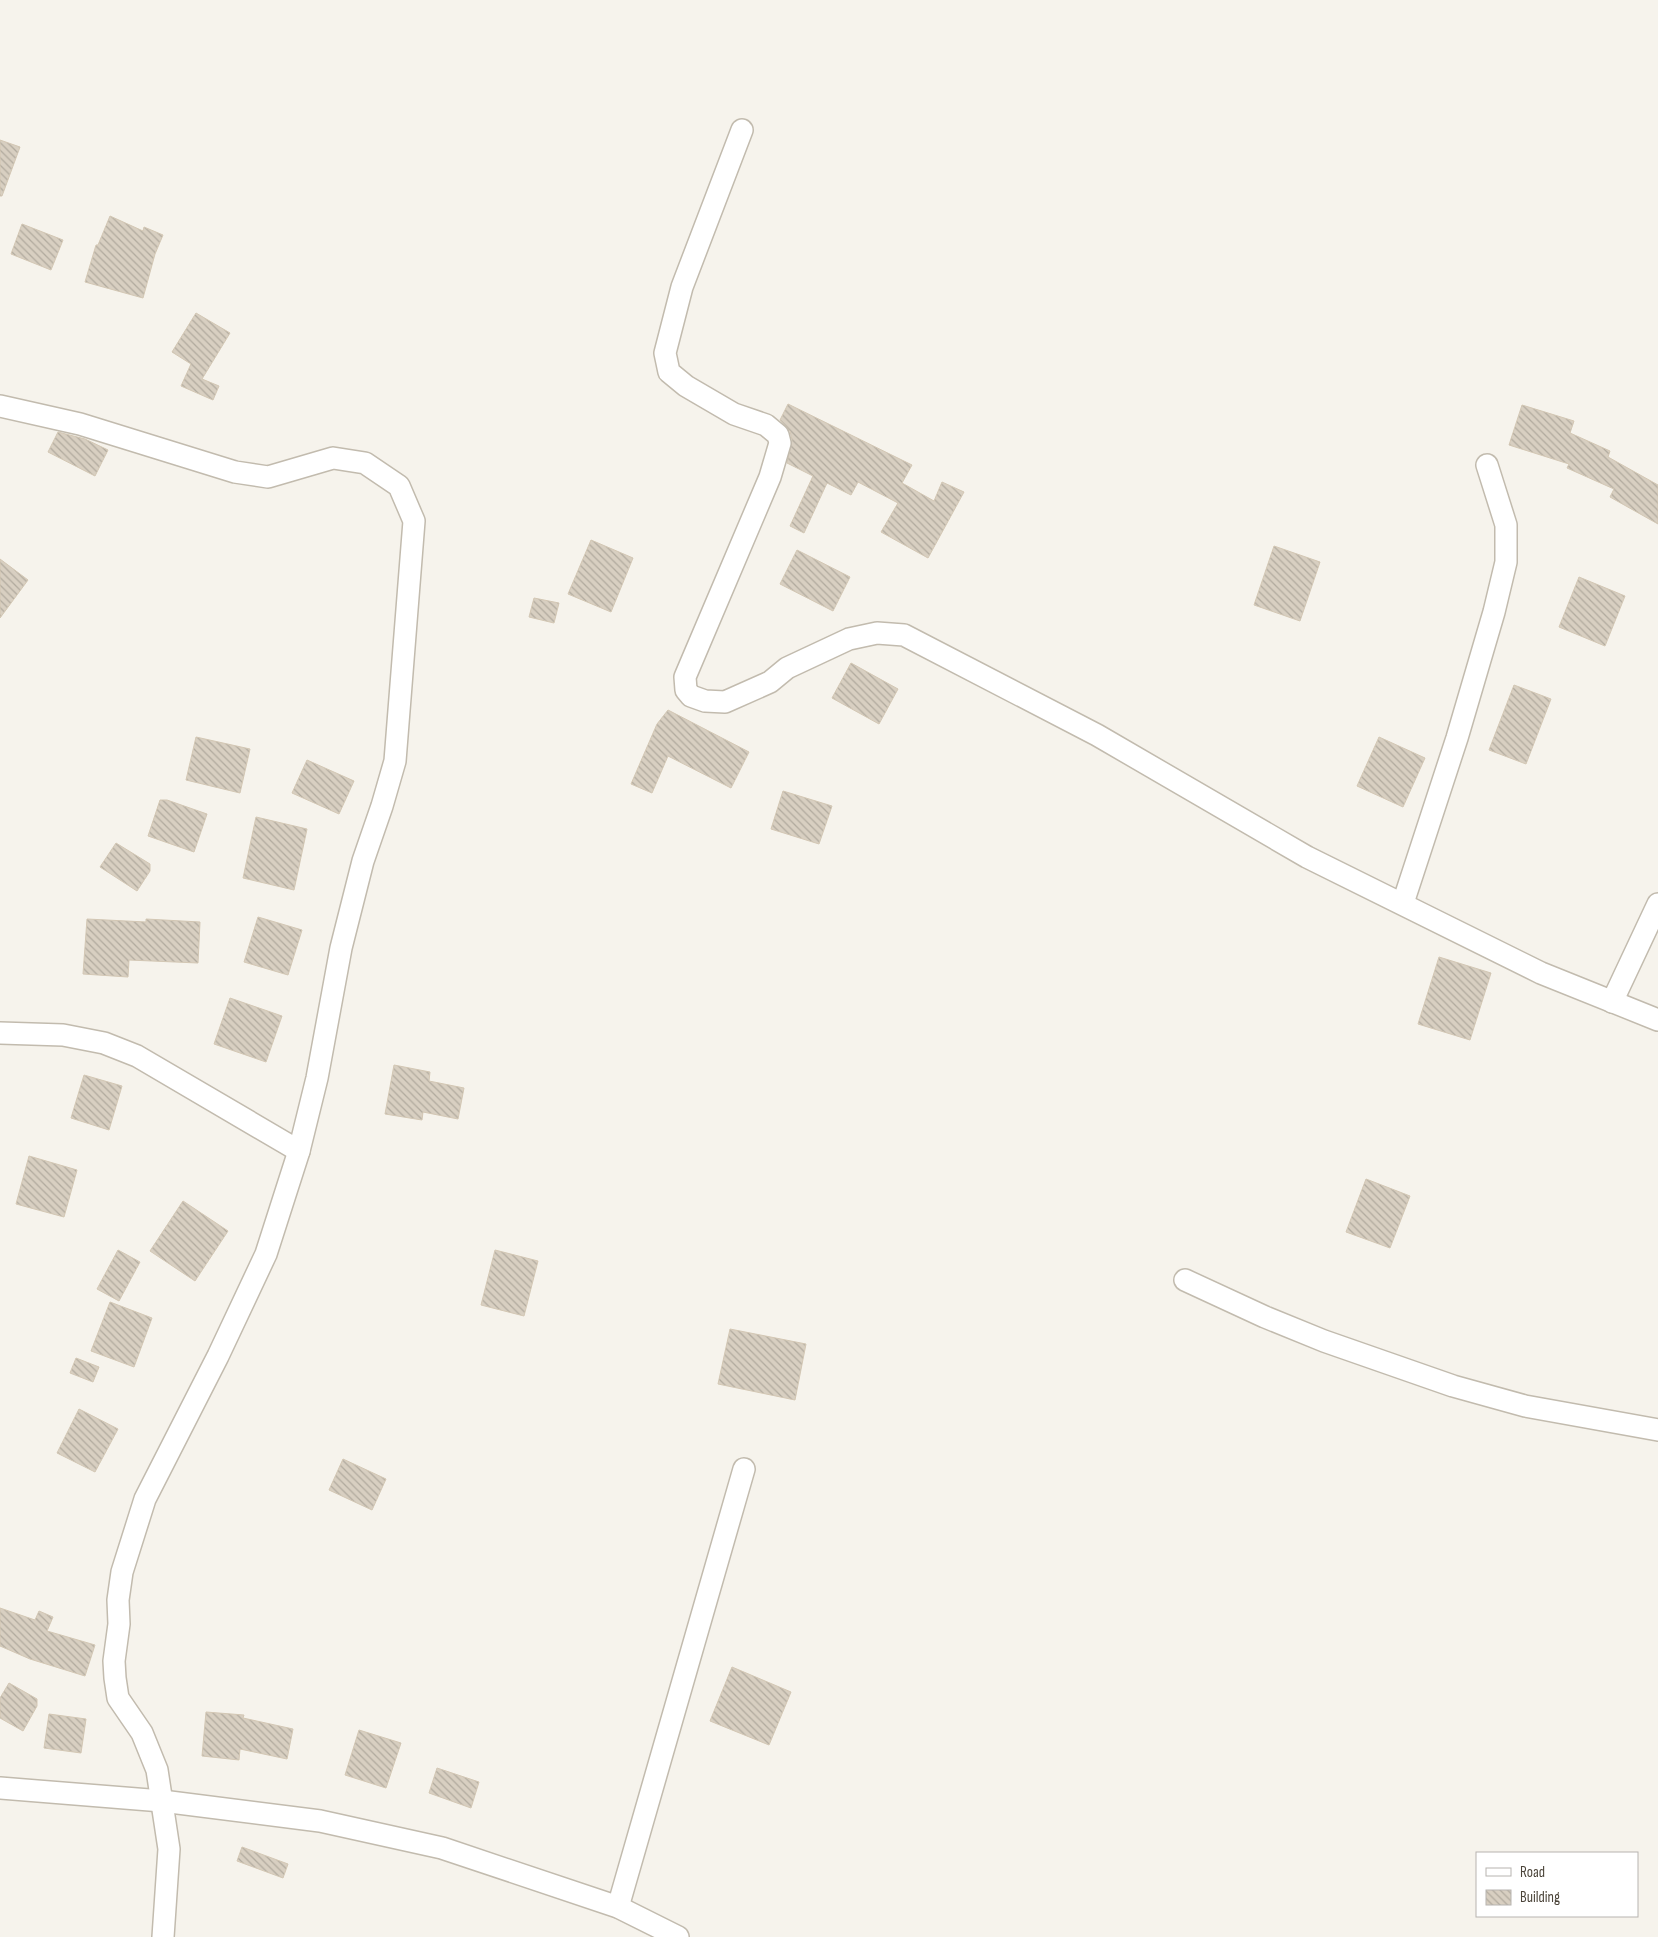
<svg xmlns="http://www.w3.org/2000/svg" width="1658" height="1937" viewBox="0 0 1658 1937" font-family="'Sofia Sans Condensed',sans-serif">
	<defs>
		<pattern id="building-back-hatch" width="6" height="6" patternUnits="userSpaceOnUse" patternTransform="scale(1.25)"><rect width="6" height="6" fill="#d8cfc1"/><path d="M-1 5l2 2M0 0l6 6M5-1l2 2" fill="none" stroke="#b1aa9e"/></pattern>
	</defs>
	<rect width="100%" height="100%" fill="#f6f3ec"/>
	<!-- building -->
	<g fill="url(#building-back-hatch)" stroke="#d3c7b4">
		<path d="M0 140 20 147 2 196H0Z"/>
		<path d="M110 216 143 231 144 227 163 235 155 254 143 298 85 282 96 245H98Z"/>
		<path d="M22 224 63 240 51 270 11 254Z"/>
		<path d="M196 313 230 333 202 379 219 386 213 400 181 386 191 364 172 352Z"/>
		<path d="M788 404 912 465 902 483 934 501 942 482 964 492 928 558 881 532 898 503 858 482 851 495 827 483 804 533 790 526 813 476 787 463 792 440 790 431 780 420Z"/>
		<path d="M1522 405 1574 421 1570 433 1610 451 1608 457 1658 485V524L1610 497 1614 489 1567 468 1569 464 1509 445Z"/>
		<path d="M58 432 85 439 108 450 95 476 48 452Z"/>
		<path d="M591 540 633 558 611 612 568 594Z"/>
		<path d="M1274 546 1320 562 1300 621 1254 605Z"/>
		<path d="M797 550 850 577 833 611 780 584Z"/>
		<path d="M0 559 28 580 0 618Z"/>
		<path d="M1579 577 1625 596 1605 646 1559 627Z"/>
		<path d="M534 598 559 603 554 623 529 617Z"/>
		<path d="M851 663 898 689 879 724 832 698Z"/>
		<path d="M1514 685 1551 699 1526 764 1489 750Z"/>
		<path d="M668 710 749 752 731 788 668 756 652 793 631 784 657 724Z"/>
		<path d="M196 737 250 749 240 793 186 780Z"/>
		<path d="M1379 737 1425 758 1403 807 1357 786Z"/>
		<path d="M307 760 354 781 339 814 292 793Z"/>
		<path d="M783 791 832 806 819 844 771 829Z"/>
		<path d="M160 800H167L207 814 194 852 148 836Z"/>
		<path d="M256 817 307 829 294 890 243 878Z"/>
		<path d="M116 843 150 864V871L137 891 100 867Z"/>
		<path d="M258 917 302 930 288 975 244 962Z"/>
		<path d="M87 919 146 922V919L200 922 198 963 129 960 128 977 83 974Z"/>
		<path d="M1439 957 1491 973 1470 1040 1418 1024Z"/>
		<path d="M230 998 282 1016 266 1062 214 1044Z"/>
		<path d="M394 1065 430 1072 429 1081 464 1088 458 1119 423 1112 422 1120 385 1114Z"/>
		<path d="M84 1075 122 1086 109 1130 71 1118Z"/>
		<path d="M29 1156 77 1170 64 1217 16 1204Z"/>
		<path d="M1366 1179 1410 1196 1390 1248 1346 1232Z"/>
		<path d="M183 1201 228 1231 195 1281 150 1251Z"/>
		<path d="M118 1250 140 1262 119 1301 97 1289Z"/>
		<path d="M495 1250 538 1261 524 1316 481 1305Z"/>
		<path d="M110 1302 152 1318 134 1367 91 1351Z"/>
		<path d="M730 1329 806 1344 795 1400 718 1384Z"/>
		<path d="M76 1358 99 1367 93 1382 70 1373Z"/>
		<path d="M79 1409 118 1429 95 1472 57 1453Z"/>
		<path d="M343 1459 386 1479 372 1510 329 1490Z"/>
		<path d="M0 1608 35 1620 39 1611 53 1617 47 1631 95 1645 85 1676 30 1659 0 1646Z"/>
		<path d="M732 1667 791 1692 769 1745 710 1721Z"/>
		<path d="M9 1683 37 1699V1706L23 1731 0 1718V1698Z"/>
		<path d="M206 1712 244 1715 243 1718 293 1729 287 1759 240 1749 239 1760 202 1756Z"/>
		<path d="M49 1714 86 1719 81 1753 44 1748Z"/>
		<path d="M359 1730 401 1743 386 1788 345 1775Z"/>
		<path d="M437 1768 479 1782 471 1808 429 1793Z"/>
		<path d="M242 1847 288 1864 283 1878 237 1861Z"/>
	</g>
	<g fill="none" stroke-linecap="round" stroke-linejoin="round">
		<defs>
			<g id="street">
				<path d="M742 130 682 287 665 353 669 372 686 386 734 414 766 425 778 435 780 443 770 477 685 677 686 690 691 696 705 701 725 702 770 682 787 668 849 639 877 633 904 635 1097 735 1307 857 1541 973 1658 1020"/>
				<path d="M0 406 80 424 235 472 268 477 333 458 365 463 399 486 414 521 395 761 382 806 363 861 341 948 317 1078 299 1151 266 1254 218 1356 145 1499 122 1572 118 1600 119 1624 114 1661 115 1678 118 1698 142 1733 157 1770 169 1849 163 1937"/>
				<path d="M1403 903 1457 738 1494 612 1506 562V525L1487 465"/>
				<path d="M1612 1002 1658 904"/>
				<path d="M0 1033 63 1035 104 1043 137 1056 299 1151"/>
				<path d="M1185 1280 1265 1317 1324 1341 1453 1386 1525 1406 1658 1430"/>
				<path d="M0 1788 162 1801 320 1821 442 1848 618 1907 678 1937"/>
				<path d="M618 1907 744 1469"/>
			</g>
		</defs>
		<!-- street casing -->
		<use href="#street" stroke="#c2bbae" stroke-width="24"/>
		<!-- street -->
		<use href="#street" stroke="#fff" stroke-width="21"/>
	</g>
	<!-- legend -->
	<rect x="1476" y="1852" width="162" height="65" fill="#ffffff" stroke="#b7b4b0"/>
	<rect x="1486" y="1868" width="25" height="8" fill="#ffffff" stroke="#b7b4b0"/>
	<text x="1520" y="1877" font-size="15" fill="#4b4439">Road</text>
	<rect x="1486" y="1890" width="25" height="15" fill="url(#building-back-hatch)" stroke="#b7b4b0"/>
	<text x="1520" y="1902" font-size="15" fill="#4b4439">Building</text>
</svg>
